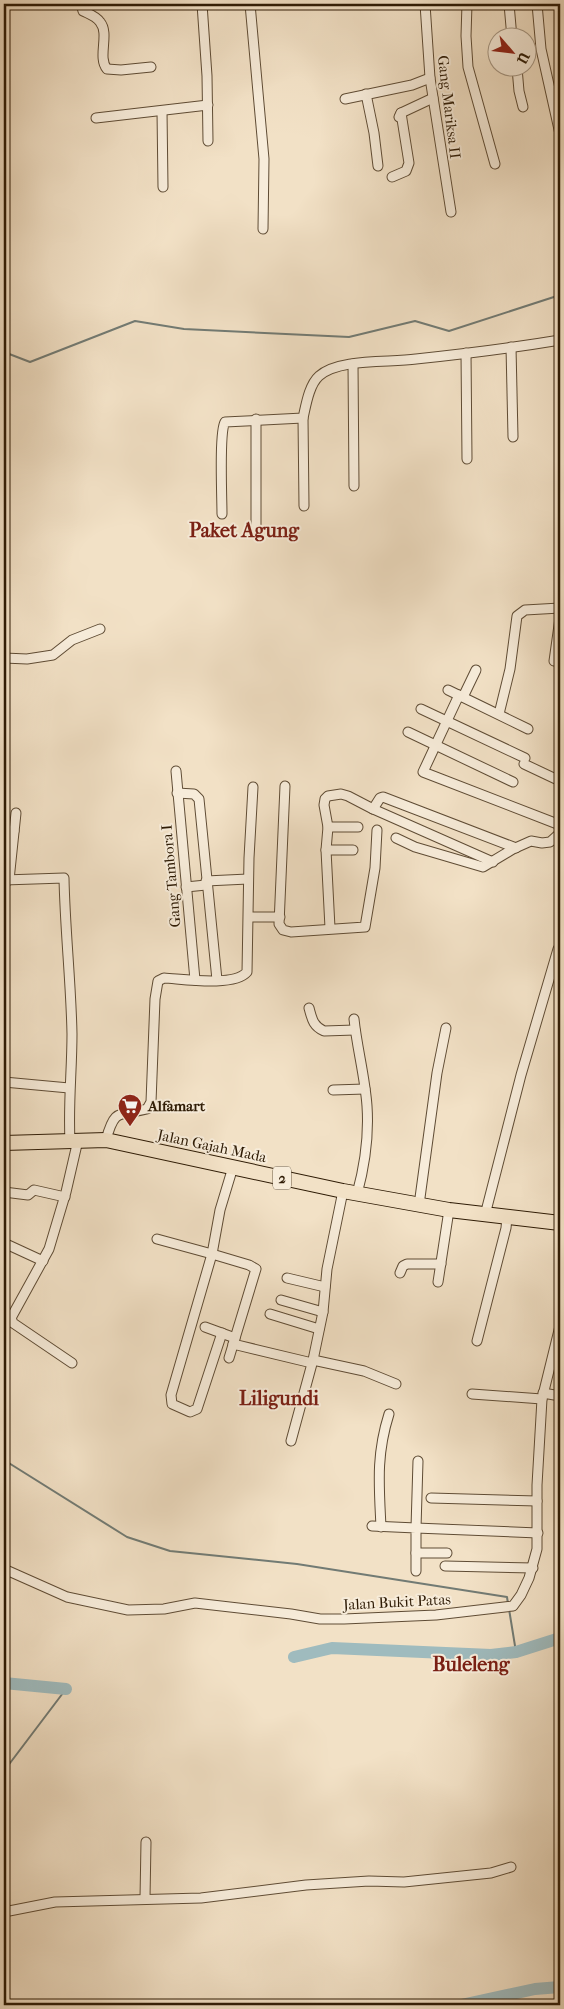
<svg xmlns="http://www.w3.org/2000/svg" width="564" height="2009" viewBox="0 0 564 2009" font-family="'IM FELL French Canon',serif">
	<rect width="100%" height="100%" fill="#f2e1c6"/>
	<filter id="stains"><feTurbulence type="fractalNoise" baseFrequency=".004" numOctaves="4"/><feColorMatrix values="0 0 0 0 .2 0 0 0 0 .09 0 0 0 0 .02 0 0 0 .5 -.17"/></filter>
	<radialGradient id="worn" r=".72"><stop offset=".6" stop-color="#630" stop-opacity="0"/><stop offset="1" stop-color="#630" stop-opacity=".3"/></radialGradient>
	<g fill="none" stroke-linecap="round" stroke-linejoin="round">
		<!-- stream -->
		<g stroke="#727b74" stroke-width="2">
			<path d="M4 352 30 362 135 321 184 329 349 337 415 321 449 331 560 295"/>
			<path d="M4 1460 127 1537 170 1551 297 1564 507 1597 508 1604"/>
			<path d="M509 1609 516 1652"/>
			<path d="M4 1771 66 1689"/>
		</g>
		<!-- river -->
		<g stroke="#9fbbbe" stroke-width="12">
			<path d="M294 1657 332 1648 491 1655 516 1652 560 1638"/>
			<path d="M4 1683 66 1689"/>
			<path d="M461 2005 535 1989 560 1987"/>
		</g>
		<defs>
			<g id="minor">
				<path d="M81 4 83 11C89 14 96 16 100 22 110 34 97 57 107 69L121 70 151 67"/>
				<path d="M202 4 207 76 208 141"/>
				<path d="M250 4 264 159 263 229"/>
				<path d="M425 4 430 78 451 212"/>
				<path d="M467 4 466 36 468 67 495 164"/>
				<path d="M509 4 512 38"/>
				<path d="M537 4 541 49 560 134"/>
				<path d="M517 68 519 91 523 107"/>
				<path d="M366 94 374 133 378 166"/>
				<path d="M345 99 412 85 430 78"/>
				<path d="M162 111 163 187"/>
				<path d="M399 117 401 113 433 98"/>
				<path d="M96 118 208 105"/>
				<path d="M392 177 406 171 409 163 401 113"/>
				<path d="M511 347 513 437"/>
				<path d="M466 353 467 459"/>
				<path d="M353 364 354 486"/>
				<path d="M303 418 304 506"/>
				<path d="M222 514C222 498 219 432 225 422L303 418C306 405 309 385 319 376 339 358 390 363 416 359 464 354 512 348 560 340"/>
				<path d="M256 533V419"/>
				<path d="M4 658 27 659 53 655 72 640 100 629"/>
				<path d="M554 661 560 618"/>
				<path d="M448 690 528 729"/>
				<path d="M459 695 423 772 560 825"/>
				<path d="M463 697 476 670"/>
				<path d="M421 709 525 758"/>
				<path d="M499 714 510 669 517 616 525 610 560 608"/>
				<path d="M408 732 513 782"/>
				<path d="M524 764 560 781"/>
				<path d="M176 771 195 980"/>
				<path d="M285 786 279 924 283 930 291 932 365 927 375 868 377 830"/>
				<path d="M177 793 194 794 199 799 217 980"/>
				<path d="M373 809 380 798 383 797 516 848"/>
				<path d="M328 827H358"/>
				<path d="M4 831H14"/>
				<path d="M396 838 415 847 483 867 513 849 531 841 542 843 550 842 560 833"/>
				<path d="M326 850H353"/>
				<path d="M4 880 64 878C65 930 71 982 72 1034 72 1070 68 1105 70 1141"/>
				<path d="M9 880 16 813"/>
				<path d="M206 881 248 879"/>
				<path d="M186 887 206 885"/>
				<path d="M249 917H280"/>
				<path d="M330 928 326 850 328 827 324 805 325 799 328 796 341 794 348 796 373 809 493 862"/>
				<path d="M309 1008C312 1019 313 1026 324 1031L355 1030"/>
				<path d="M354 1019C357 1048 365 1077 367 1106 369 1136 365 1165 357 1194"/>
				<path d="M4 1082 69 1088"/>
				<path d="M333 1090 365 1089"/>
				<path d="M106 1140C115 1107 119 1116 147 1109L151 1102 155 999 158 981 164 978C183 979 234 987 247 972L249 858 253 787"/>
				<path d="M4 1192 28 1195 34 1190 65 1197"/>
				<path d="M419 1205 437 1073 446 1028"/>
				<path d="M485 1215 521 1075 558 949"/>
				<path d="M157 1239 212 1254 249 1265 256 1269 229 1358"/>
				<path d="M4 1243 43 1261"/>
				<path d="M400 1273 403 1266 407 1264H441"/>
				<path d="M287 1278 325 1287"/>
				<path d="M438 1282 449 1210"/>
				<path d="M281 1300 323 1312"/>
				<path d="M270 1314 319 1329"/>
				<path d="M205 1327 235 1338"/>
				<path d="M222 1333 197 1409 190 1412 172 1404 171 1395 212 1254 220 1210 233 1167"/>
				<path d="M477 1341 506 1228 507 1217"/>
				<path d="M233 1344 312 1363"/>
				<path d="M313 1360 364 1371 396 1384"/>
				<path d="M72 1363 13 1323 11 1318 49 1249 66 1192 78 1140"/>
				<path d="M543 1393 560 1396"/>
				<path d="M472 1394 542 1399"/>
				<path d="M291 1441 313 1360 323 1312 327 1269 343 1191"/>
				<path d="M418 1461 416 1528 538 1533"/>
				<path d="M431 1498 537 1501"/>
				<path d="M372 1526 416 1528V1571"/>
				<path d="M381 1527C379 1485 376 1455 389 1414"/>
				<path d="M416 1553H447"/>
				<path d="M445 1566 533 1568"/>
				<path d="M4 1569 67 1597 128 1610 164 1609 195 1603 291 1614 320 1619H344L436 1615 513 1606 521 1595 529 1578 537 1549V1485L542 1399 560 1326"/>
				<path d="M145 1898 146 1842"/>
				<path d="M4 1912 55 1902 201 1898 306 1885 369 1881 404 1882 491 1873 511 1867"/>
			</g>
			<path id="trunk" d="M4 1143 106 1140 343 1191 449 1210 560 1223"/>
		</defs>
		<!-- minor casing -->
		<use href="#minor" stroke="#5f4c35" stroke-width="11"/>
		<!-- trunk casing -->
		<use href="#trunk" stroke="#2e1b05" stroke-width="16"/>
		<!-- minor -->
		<use href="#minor" stroke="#f7ecda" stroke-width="9"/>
		<!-- trunk -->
		<use href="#trunk" stroke="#f2e1c6" stroke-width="14"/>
	</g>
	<!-- icons -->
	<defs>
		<symbol id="supermarket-pin" viewBox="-11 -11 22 30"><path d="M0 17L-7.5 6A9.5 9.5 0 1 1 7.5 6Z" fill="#8f2418" stroke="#f7ecda"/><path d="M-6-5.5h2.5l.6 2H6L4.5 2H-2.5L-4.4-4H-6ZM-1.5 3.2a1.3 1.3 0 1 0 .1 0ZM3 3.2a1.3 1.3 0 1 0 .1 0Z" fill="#fff"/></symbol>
	</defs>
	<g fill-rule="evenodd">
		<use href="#supermarket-pin" x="116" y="1092" width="28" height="38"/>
	</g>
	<g text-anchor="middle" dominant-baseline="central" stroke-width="4" stroke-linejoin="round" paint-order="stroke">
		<!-- shield labels -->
		<rect fill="#f7ecda" stroke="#6a5a45" stroke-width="1" x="273" y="1166.5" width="18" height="23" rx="4"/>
		<g font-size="14" font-weight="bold" fill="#2e1b05">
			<text x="282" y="1178">2</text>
		</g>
		<!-- street labels -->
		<g font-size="15" fill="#2e1b05" stroke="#f7ecda">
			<text transform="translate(449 107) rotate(83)">Gang Mariksa II</text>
			<text transform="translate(171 876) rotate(-95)">Gang Tambora I</text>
			<text transform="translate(212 1146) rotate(12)">Jalan Gajah Mada</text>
			<text transform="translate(397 1602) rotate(-3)">Jalan Bukit Patas</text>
		</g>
		<!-- poi labels -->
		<g font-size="15" font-weight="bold" fill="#2e1b05" stroke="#f7ecda" text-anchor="start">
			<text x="148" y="1106">Alfamart</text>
		</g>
		<!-- district labels -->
		<g font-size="20" font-weight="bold" fill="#7a1f14" stroke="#f7ecda">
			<text x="244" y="530">Paket Agung</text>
			<text x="279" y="1398">Liligundi</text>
			<text x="471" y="1664">Buleleng</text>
		</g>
	</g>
	<!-- margin -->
	<rect width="564" height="2009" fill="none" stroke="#f2e1c6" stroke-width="20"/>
	<rect x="5" y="5" width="554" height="1999" fill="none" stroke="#2e1b05" stroke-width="2.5"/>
	<rect x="10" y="10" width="544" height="1989" fill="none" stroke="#2e1b05"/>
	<!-- north arrow -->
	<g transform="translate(512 52) rotate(118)"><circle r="24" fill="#f7ecda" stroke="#a79885"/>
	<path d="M0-4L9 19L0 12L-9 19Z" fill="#8f2418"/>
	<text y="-8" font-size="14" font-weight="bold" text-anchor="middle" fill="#2e1b05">U</text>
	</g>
	<rect width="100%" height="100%" filter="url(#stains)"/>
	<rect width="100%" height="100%" fill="url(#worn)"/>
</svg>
